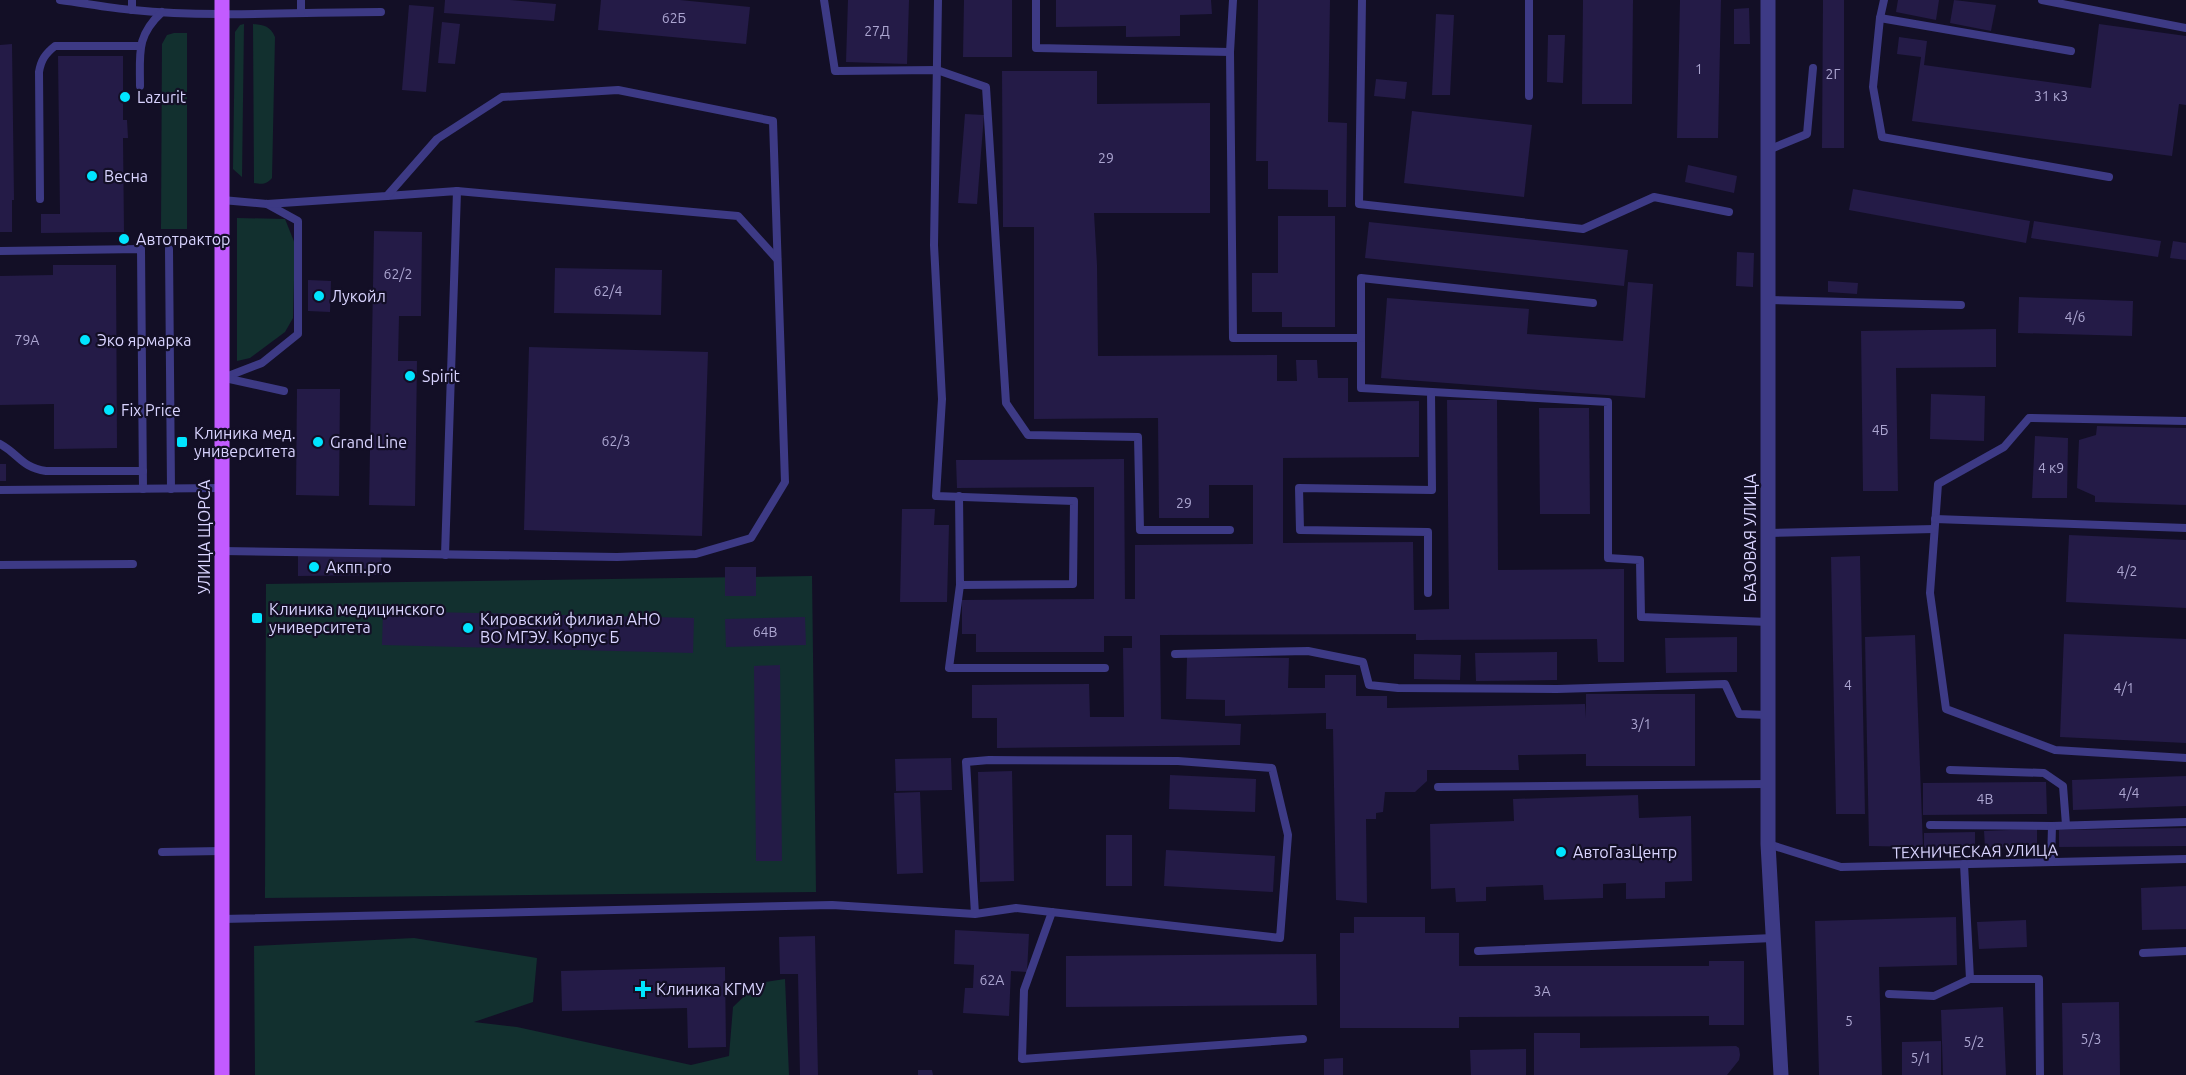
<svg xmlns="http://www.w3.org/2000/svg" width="2186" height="1075" viewBox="0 0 2186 1075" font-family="Ubuntu,sans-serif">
	<rect width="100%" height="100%" fill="#130f26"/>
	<!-- green -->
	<g fill="#12302f">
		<path d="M244 24 242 177 233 169 235 32 240 25Z"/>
		<path d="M253 24C264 25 270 26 275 37L272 178C266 185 262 184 254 183Z"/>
		<path d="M174 33H187V229H161L162 44 167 35Z"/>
		<path d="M237 218 285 219 295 244 293 318 285 332 250 358 237 361Z"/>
		<path d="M812 576 816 892 265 898 266 584Z"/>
		<path d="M414 938 537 958 533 1002 474 1022 517 1027 691 1065 729 1056 733 1007 758 983 785 979 789 1075H255L254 946Z"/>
	</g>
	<!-- building -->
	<g fill="#241b47">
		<path d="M445 0H510L556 4 554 21 444 13Z"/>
		<path d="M601 0H680L750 7 746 44 598 30Z"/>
		<path d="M848 0H909L907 64 846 62Z"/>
		<path d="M964 0H1012V57H963Z"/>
		<path d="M1056 0H1211L1212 14 1180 15V36L1126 37V26L1056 27Z"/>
		<path d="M1258 0H1330L1328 122 1347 123 1346 207H1328V190L1268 189V161H1256Z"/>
		<path d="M1583 0H1633L1632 104H1582Z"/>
		<path d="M1680 0H1721L1718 138H1677Z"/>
		<path d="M1823 0H1844V148H1822Z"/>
		<path d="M1898 0H1939L1936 20 1896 12Z"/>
		<path d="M1954 0 1996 5 1991 31 1950 23Z"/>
		<path d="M409 5 434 7 426 92 402 90Z"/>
		<path d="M1749 8 1750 44H1734V9Z"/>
		<path d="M1436 14 1454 15 1450 95H1432Z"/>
		<path d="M442 22 460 24 455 64 438 63Z"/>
		<path d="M2099 24 2186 36V105L2179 104 2172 156 1912 121 1921 57 1897 54 1899 37 1927 41 1924 65 2091 88Z"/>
		<path d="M1548 35H1565L1563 83 1547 82Z"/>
		<path d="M12 44 14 200H12V232H0V45Z"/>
		<path d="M58 56H123V120H127L128 138H123L124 232 41 233V214H60Z"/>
		<path d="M1002 71H1097V104L1210 103V213H1094L1097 265 1098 356 1277 355V381H1297L1296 360H1317L1318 378H1348V402L1419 401V457L1283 458V543L1413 542 1414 610 1449 609 1447 400H1497L1498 570 1624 569V662H1598L1597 639 1416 640V634L1160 635 1161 719 1241 724 1240 745 997 748V718H972V685L1089 684 1090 717H1124L1123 648H1132V636H1104V652H976V634H962V600L1094 599V487L957 488 956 460 1124 459 1125 599H1135V545L1253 544V485H1209V518H1159L1158 418 1034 419V227H1003Z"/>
		<path d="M1376 79 1407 82 1405 99 1374 96Z"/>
		<path d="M1412 111 1532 125 1524 197 1404 183Z"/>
		<path d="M965 114 984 115 977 204 958 203Z"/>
		<path d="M1688 165 1737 176 1734 193 1685 182Z"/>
		<path d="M1853 189 2030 221 2026 243 1849 210Z"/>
		<path d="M1278 216H1335V327H1282V312H1252V273H1278Z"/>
		<path d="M2034 221 2161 241 2158 257 2031 238Z"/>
		<path d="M1369 222 1628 250 1624 286 1365 258Z"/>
		<path d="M374 231 422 232 421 316H399L398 361H417L415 506 369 505Z"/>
		<path d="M2173 241 2186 243V260L2170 258Z"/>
		<path d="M1737 252 1754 253 1753 287 1736 286Z"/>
		<path d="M53 265H116L117 448 54 449V404L0 405V276L53 275Z"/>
		<path d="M555 268 662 270 661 315 554 313Z"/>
		<path d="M308 280 331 281 330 312 308 311Z"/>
		<path d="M1828 281 1858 283 1857 294 1828 292Z"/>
		<path d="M1628 282 1653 284 1645 398 1381 378 1387 298 1529 309 1527 334 1623 341Z"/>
		<path d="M2019 297 2133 301 2132 336 2018 333Z"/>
		<path d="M1996 329V367L1896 368 1898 491H1863L1861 331Z"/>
		<path d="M529 347 708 352 702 536 524 530Z"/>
		<path d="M297 389H340L339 496 296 495Z"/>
		<path d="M1931 394 1985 396 1984 441 1930 439Z"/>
		<path d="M1539 408H1589L1590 514H1540Z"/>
		<path d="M2097 426 2186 428V505L2095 502V496L2077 488 2079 440 2096 435Z"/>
		<path d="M2035 436 2068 438 2067 498H2032Z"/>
		<rect x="0" y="464" width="6" height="17"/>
		<path d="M902 509H935L934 525H949L947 602H900Z"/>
		<path d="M2069 535 2186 540V608L2066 602Z"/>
		<path d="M381 554 382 575 298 576V556Z"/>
		<path d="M1860 556 1865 814H1836L1831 557Z"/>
		<rect x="725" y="567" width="31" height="29"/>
		<path d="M383 611 694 618 693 653 382 645Z"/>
		<path d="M805 617 806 645 726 647 725 619Z"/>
		<path d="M2064 634 2186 639V743L2060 737Z"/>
		<path d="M1915 635 1923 847 1869 846 1865 637Z"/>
		<path d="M1737 637V672L1666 673 1665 638Z"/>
		<path d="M1557 652V680L1476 681 1475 653Z"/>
		<path d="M1414 654 1461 655 1460 680 1414 679Z"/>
		<path d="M1187 657 1289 658 1288 688H1325V675H1356V696H1387V708L1585 704 1586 718V694H1695V766H1586V754L1518 755 1519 770H1427V781L1415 792H1385L1383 812 1376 813V819H1366L1367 903 1336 900 1333 729H1326V713L1225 716V700L1186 699Z"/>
		<path d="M780 665 782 861H756L754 666Z"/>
		<path d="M951 758 952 790 896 791 895 759Z"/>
		<path d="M1012 771 1014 881 980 882 978 772Z"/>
		<path d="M1170 775 1256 779 1255 812 1169 809Z"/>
		<path d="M2186 776V806L2073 810 2072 780Z"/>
		<path d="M2046 782 2047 814 1923 815V783Z"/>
		<path d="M920 792 923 873 897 874 894 793Z"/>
		<path d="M1638 795 1639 818 1691 816 1692 881 1665 882V898L1626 899V883L1603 884V898L1544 900 1543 885 1486 887V901L1456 902 1455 888 1431 889 1430 824 1514 821 1513 799Z"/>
		<path d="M2186 828V846L2059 847V830Z"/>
		<path d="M2037 829V846L1985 848 1984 831Z"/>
		<path d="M1975 832V847L1924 848V833Z"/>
		<rect x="1106" y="835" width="26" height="51"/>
		<path d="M1166 850 1275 856 1273 892 1164 886Z"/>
		<path d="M2186 886V929L2142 930 2141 888Z"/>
		<path d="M1354 917H1425V933H1459V966H1709V961H1744V1025H1709V1016L1459 1017V1028H1340V933H1354Z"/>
		<path d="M1956 917 1957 965 1879 967 1882 1075H1819L1815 921Z"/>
		<path d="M2026 920 2027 947 1979 949 1977 922Z"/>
		<path d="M955 930 1029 934 1027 972 1011 971 1009 1016 963 1013 965 988H973L974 965 954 964Z"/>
		<path d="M815 936 818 1075H800L798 974H780L779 937Z"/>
		<path d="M1316 954 1317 1005 1066 1007V956Z"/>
		<path d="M725 967 726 1047 688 1048 687 1008 562 1011 561 971Z"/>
		<path d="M2119 1002 2120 1075H2063L2062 1003Z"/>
		<path d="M2003 1007 2006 1075H1943L1941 1010Z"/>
		<path d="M1534 1033H1580V1048L1736 1046 1739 1048 1740 1055 1739 1060 1727 1075H1534Z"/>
		<path d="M1941 1041V1075H1902V1042Z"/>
		<path d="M1526 1049V1075H1471L1470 1050Z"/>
		<path d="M1343 1058V1075H1324V1059Z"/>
		<path d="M918 1070H932L933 1075H918Z"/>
	</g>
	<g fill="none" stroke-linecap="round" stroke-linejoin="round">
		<!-- service -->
		<g stroke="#3d3a85" stroke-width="8">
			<path d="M60 0C84 3 108 8 133 10 215 18 298 12 381 12"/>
			<path d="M132 0V10"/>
			<path d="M824 0 835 71 937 70 986 87 1006 403 1028 435 1138 437 1140 530H1230"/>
			<path d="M938 0 934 245 942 399 936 496 1074 501 1073 584 960 585 959 496"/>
			<path d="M1036 0V48L1230 52"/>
			<path d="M1233 0 1230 52 1233 338H1361V388L1608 402V558L1640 560 1641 617 1768 622"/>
			<path d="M1362 0 1359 204 1583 229 1654 197 1729 212"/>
			<path d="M1529 0V96"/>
			<path d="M1884 0 1880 18 2071 51"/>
			<path d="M2042 0 2186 28"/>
			<path d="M301 12V0"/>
			<path d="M1880 18 1873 87 1882 137 2109 177"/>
			<path d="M140 86C140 53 136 36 162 12"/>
			<path d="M1768 150 1807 134 1813 68"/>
			<path d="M457 191 738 216 777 259"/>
			<path d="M387 196 457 191 445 555"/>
			<path d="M40 199 39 72C41 60 45 54 55 46H139"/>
			<path d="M169 249 171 489"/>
			<path d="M0 251 141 249 143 489"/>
			<path d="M1768 300 1961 305"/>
			<path d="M1361 338V278L1593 303"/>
			<path d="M223 378 262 363 298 334V221L267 204"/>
			<path d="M225 378 284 391"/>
			<path d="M2186 421 2029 418 2004 447 1938 484 1930 593 1946 709 2055 750 2186 758"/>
			<path d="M0 444C20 455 21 467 46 471H143"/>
			<path d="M0 490 222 488"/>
			<path d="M1935 519 2186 528"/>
			<path d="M1768 533 1934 529"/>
			<path d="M222 551 617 557 696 554 751 538 785 482 773 121 618 90 502 97 437 139 387 196 267 204 222 200"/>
			<path d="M0 565 133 564"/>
			<path d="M960 585 949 668H1105"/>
			<path d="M1428 593V532L1300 530 1299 488 1432 490 1431 392"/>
			<path d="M1175 654 1308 651 1363 662 1369 685 1398 688 1557 689 1725 684 1739 714 1768 715"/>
			<path d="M1950 770 2044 773 2063 786 2066 825"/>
			<path d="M1438 787 1768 784"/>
			<path d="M1930 825 2052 826 2186 822"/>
			<path d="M1768 844 1841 867 2186 859"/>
			<path d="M162 852 221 851"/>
			<path d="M2051 862 2052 826"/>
			<path d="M1964 864 1970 979"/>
			<path d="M1052 912 1024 990 1022 1059 1303 1039"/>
			<path d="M222 919 832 905 975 914 1016 908 1280 938 1288 835 1272 768 1178 761 989 760 966 762 975 914"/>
			<path d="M1478 951 1773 938"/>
			<path d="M2143 953 2186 951"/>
			<path d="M1889 994 1934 996 1970 979H2039L2040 1075"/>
		</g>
		<!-- minor -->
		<path stroke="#3d3a85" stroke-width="15" d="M1768 0V844L1781 1075"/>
		<!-- primary -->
		<path stroke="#c25bff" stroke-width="15" d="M222 1075V0"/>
	</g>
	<!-- markers -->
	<g fill="#00e5ff" stroke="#130f26" stroke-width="2">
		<circle cx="125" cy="97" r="6"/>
		<circle cx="92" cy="176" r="6"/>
		<circle cx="124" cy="239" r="6"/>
		<circle cx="319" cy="296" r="6"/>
		<circle cx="85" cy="340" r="6"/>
		<circle cx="410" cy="376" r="6"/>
		<circle cx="109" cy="410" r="6"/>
		<rect x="176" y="436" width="12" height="12" rx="3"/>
		<circle cx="318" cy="442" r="6"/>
		<circle cx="314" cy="567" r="6"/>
		<rect x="251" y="612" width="12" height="12" rx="3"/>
		<circle cx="468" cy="628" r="6"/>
		<circle cx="1561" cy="852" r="6"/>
		<path d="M640 980h6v6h6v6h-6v6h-6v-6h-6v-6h6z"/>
	</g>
	<g text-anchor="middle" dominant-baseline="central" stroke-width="4.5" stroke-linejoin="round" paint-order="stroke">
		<!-- number labels -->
		<g font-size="14" fill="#aca6d1">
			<text x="674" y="18">62Б</text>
			<text x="877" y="31">27Д</text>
			<text x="1699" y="69">1</text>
			<text x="1833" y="74">2Г</text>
			<text x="2051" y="96">31 к3</text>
			<text x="1106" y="158">29</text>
			<text x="398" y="274">62/2</text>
			<text x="608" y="291">62/4</text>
			<text x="2075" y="317">4/6</text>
			<text x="27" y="340">79А</text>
			<text x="1880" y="430">4Б</text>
			<text x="616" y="441">62/3</text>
			<text x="2051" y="468">4 к9</text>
			<text x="1184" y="503">29</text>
			<text x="2127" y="571">4/2</text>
			<text x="765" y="632">64В</text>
			<text x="1848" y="685">4</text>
			<text x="2124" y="688">4/1</text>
			<text x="1641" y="724">3/1</text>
			<text x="2129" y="793">4/4</text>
			<text x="1985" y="799">4В</text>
			<text x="992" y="980">62А</text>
			<text x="1542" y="991">3А</text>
			<text x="1849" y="1021">5</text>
			<text x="2091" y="1039">5/3</text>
			<text x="1974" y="1042">5/2</text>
			<text x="1921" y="1058">5/1</text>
		</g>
		<!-- poi labels -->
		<g font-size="16" fill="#d9d4ff" stroke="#130f26" text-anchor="start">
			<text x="137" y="97">Lazurit</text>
			<text x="104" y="176">Весна</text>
			<text x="136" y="239">Автотрактор</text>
			<text x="331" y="296">Лукойл</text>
			<text x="97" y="340">Эко ярмарка</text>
			<text x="422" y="376">Spirit</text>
			<text x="121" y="410">Fix Price</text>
			<text x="194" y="433">Клиника мед.<tspan x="194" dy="18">университета</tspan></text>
			<text x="330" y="442">Grand Line</text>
			<text x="326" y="567">Акпп.pro</text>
			<text x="269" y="609">Клиника медицинского<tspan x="269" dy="18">университета</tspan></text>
			<text x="480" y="619">Кировский филиал АНО<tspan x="480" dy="18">ВО МГЭУ. Корпус Б</tspan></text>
			<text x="1573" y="852">АвтоГазЦентр</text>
			<text x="656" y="989">Клиника КГМУ</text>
		</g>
		<!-- street labels -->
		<g font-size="16" fill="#d9d4ff" stroke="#130f26">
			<text transform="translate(204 537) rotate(-90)">УЛИЦА ЩОРСА</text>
			<text transform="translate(1750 538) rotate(-90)">БАЗОВАЯ УЛИЦА</text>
			<text transform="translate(1975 851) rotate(-1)">ТЕХНИЧЕСКАЯ УЛИЦА</text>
		</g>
	</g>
</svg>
